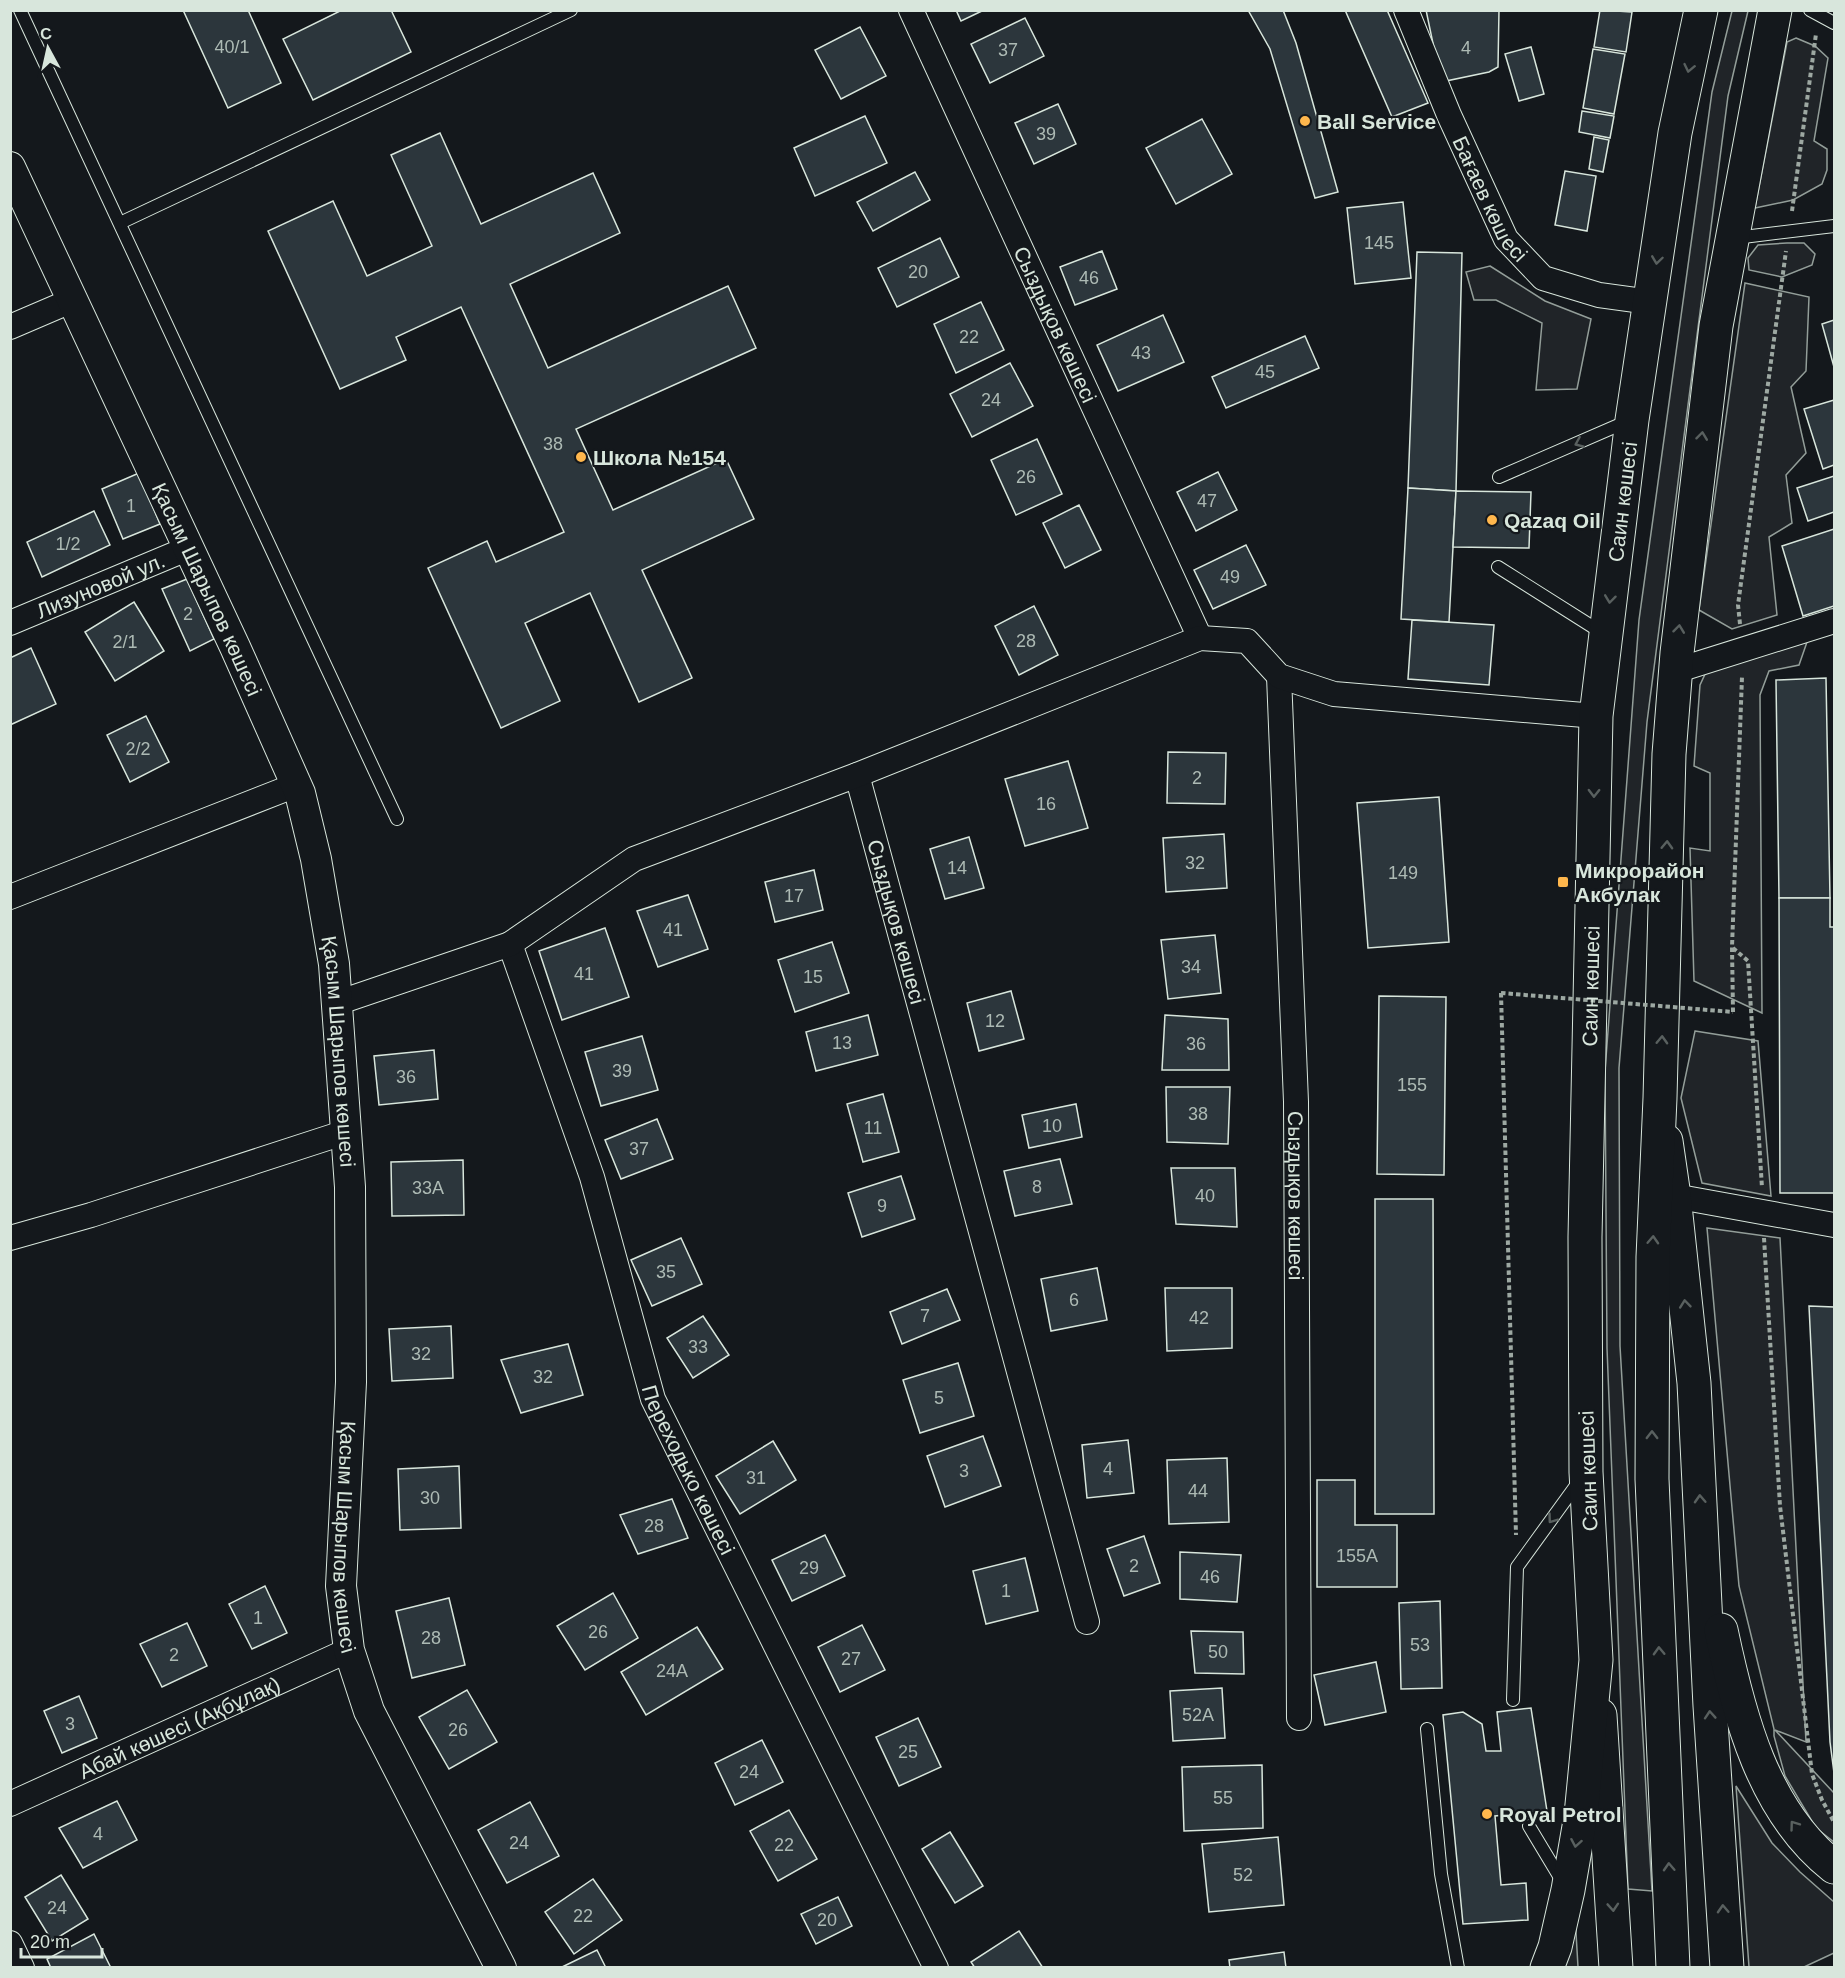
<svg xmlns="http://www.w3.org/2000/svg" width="1845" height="1978" viewBox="0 0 1845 1978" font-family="Helvetica,sans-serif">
	<rect width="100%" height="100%" fill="#14181c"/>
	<!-- green -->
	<g fill="#202428" stroke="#939e99" stroke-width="1.5">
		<path d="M1732 11H1748L1728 96 1647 722 1619 1068 1620 1346 1652 1891 1628 1889 1607 1348 1605 1071 1639 620 1712 92Z"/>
		<path d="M1796 38 1815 46 1828 58 1814 141 1827 149V170L1822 184 1793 200 1755 208 1787 42Z"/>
		<path d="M1787 243H1804L1815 254 1812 265 1782 277 1749 270 1748 258 1758 245Z"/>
		<path d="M1490 266 1545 301 1591 319 1577 389 1536 390 1542 323 1496 300H1474L1466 272Z"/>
		<path d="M1745 283 1809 297 1806 371 1791 387 1806 453 1786 475 1792 523 1769 537 1777 615 1732 629 1699 610Z"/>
		<path d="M1807 642 1799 665 1769 671 1760 695 1762 1013 1694 981 1690 848 1710 851V773L1694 766 1700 685 1707 670Z"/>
		<path d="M1695 1031 1758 1041 1771 1196 1702 1183 1681 1098Z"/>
		<path d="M1707 1228 1780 1238 1806 1742 1775 1730 1834 1793V1842L1816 1828 1785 1776 1774 1736V1729L1739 1586Z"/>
		<path d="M1736 1786 1772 1843 1800 1872 1834 1902V1953L1804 1967H1749Z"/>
		<path d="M1575 1915 1578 1967H1563Z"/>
	</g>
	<!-- building -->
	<g fill="#2c363c" stroke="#d8e6dc" stroke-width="1.5">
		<path d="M183 10H248L281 83 228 108Z"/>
		<path d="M342 10H391L411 52 313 100 283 39Z"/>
		<path d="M956 10H984L961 21Z"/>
		<path d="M1248 10H1283L1296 43 1338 192 1315 198 1270 49Z"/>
		<path d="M1345 10H1387L1428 103 1392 117Z"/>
		<path d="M1426 10H1499L1498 67 1489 72 1441 82Z"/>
		<path d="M1600 10 1632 12 1626 52 1594 47Z"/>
		<path d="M1025 18 1044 56 990 83 971 44Z"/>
		<path d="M860 27 886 76 841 99 815 50Z"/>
		<path d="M1531 47 1544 94 1519 101 1505 54Z"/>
		<path d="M1593 49 1625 54 1614 114 1583 108Z"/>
		<path d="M1058 104 1076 144 1034 164 1015 123Z"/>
		<path d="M1582 111 1614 116 1610 138 1579 132Z"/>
		<path d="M865 116 887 163 815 196 794 148Z"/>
		<path d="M1202 119 1232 174 1176 204 1146 148Z"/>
		<path d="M440 133 481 224 593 173 620 233 510 284 548 368 728 286 756 348 576 429 613 510 726 459 754 519 642 570 692 678 639 702 590 593 525 623 560 701 501 728 428 568 487 541 496 562 564 532 461 307 396 337 406 360 340 389 268 231 333 201 367 276 432 246 391 155Z"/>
		<path d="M1594 137 1609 140 1603 172 1589 169Z"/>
		<path d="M1565 171 1596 176 1587 231 1555 225Z"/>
		<path d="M915 172 930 200 873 231 857 202Z"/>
		<path d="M1403 202 1411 278 1355 284 1347 208Z"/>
		<path d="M940 238 959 277 897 307 878 268Z"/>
		<path d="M1102 251 1117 289 1075 305 1060 267Z"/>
		<path d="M1417 252 1462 253 1456 491 1408 488Z"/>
		<path d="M981 302 1004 350 956 373 934 324Z"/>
		<path d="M1163 315 1184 362 1118 391 1097 345Z"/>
		<path d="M1834 320V367L1822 324Z"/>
		<path d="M1305 336 1319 368 1226 408 1212 377Z"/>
		<path d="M1010 363 1033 406 972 437 950 394Z"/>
		<path d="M1834 400V465L1823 469 1804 409Z"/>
		<path d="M1037 439 1062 494 1016 515 991 460Z"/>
		<path d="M1218 472 1237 510 1196 531 1177 492Z"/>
		<path d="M139 473 160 524 123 539 102 489Z"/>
		<path d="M1834 476V512L1808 521 1797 488Z"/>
		<path d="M1408 488 1456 491 1449 622 1401 619Z"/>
		<path d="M1456 491 1531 492 1529 548 1453 547Z"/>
		<path d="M1079 505 1101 550 1065 568 1043 523Z"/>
		<path d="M94 511 110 545 42 577 27 542Z"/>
		<path d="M1834 529V606L1803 616 1782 546Z"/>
		<path d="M1246 545 1266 585 1213 609 1194 570Z"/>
		<path d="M187 579 214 639 190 651 162 589Z"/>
		<path d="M134 602 164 651 115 681 85 632Z"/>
		<path d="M1034 606 1058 655 1019 675 995 626Z"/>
		<path d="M1412 620 1494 625 1489 685 1408 679Z"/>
		<path d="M31 648 56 704 10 725V658Z"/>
		<path d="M1826 678 1830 898H1779L1776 680Z"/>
		<path d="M146 716 169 762 130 782 107 735Z"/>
		<path d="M1168 752 1226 753 1225 804 1167 803Z"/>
		<path d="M1068 761 1088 828 1025 846 1005 779Z"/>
		<path d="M1439 797 1449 942 1368 948 1357 803Z"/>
		<path d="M1224 834 1227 888 1166 892 1163 838Z"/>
		<path d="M969 837 984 888 945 899 930 849Z"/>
		<path d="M814 870 823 910 775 922 765 882Z"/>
		<path d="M688 895 708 949 658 967 637 911Z"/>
		<path d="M1779 898H1830V927H1834V1193H1780Z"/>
		<path d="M605 928 629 997 562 1020 539 951Z"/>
		<path d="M1215 935 1221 993 1168 999 1161 940Z"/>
		<path d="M832 942 849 993 795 1012 778 960Z"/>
		<path d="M1011 991 1024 1039 979 1051 967 1003Z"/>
		<path d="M1379 996 1446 997 1444 1175 1377 1174Z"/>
		<path d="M868 1015 878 1055 816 1071 806 1032Z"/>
		<path d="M1165 1015 1228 1019 1229 1070H1162Z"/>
		<path d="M642 1036 658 1090 601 1106 585 1052Z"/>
		<path d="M434 1050 438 1099 379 1105 374 1056Z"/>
		<path d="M1166 1087H1230L1228 1144 1167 1142Z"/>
		<path d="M883 1094 899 1152 863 1162 847 1104Z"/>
		<path d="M1076 1104 1082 1137 1029 1148 1022 1115Z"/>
		<path d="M657 1119 673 1159 621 1179 605 1140Z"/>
		<path d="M1060 1159 1072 1204 1015 1216 1004 1171Z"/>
		<path d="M463 1160 464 1215 392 1216 391 1162Z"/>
		<path d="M1171 1168H1235L1237 1227 1176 1224Z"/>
		<path d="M901 1176 915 1219 862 1237 848 1193Z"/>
		<path d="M1375 1199H1433L1434 1514H1375Z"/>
		<path d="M681 1238 702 1284 652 1306 631 1260Z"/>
		<path d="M1097 1268 1107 1320 1051 1331 1041 1279Z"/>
		<path d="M1165 1288H1232V1348L1167 1351Z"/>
		<path d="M947 1289 960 1320 902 1344 890 1312Z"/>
		<path d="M1809 1306 1834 1307V1773L1830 1742Z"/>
		<path d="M703 1316 729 1355 693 1378 667 1338Z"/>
		<path d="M451 1326 453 1378 392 1381 389 1329Z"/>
		<path d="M568 1344 583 1395 521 1413 501 1360Z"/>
		<path d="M958 1363 974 1416 920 1433 903 1380Z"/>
		<path d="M983 1436 1001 1486 945 1507 927 1456Z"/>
		<path d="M1128 1440 1134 1493 1087 1498 1082 1445Z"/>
		<path d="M773 1441 796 1480 740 1514 716 1476Z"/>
		<path d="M1227 1458 1229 1522 1169 1524 1167 1460Z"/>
		<path d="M459 1466 461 1528 400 1530 398 1469Z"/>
		<path d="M1317 1480H1355V1525H1397V1587H1317Z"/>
		<path d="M672 1499 688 1538 638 1554 620 1515Z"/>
		<path d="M825 1535 845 1576 792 1601 772 1560Z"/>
		<path d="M1144 1536 1160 1583 1124 1596 1107 1549Z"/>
		<path d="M1180 1552 1241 1555 1237 1602 1180 1599Z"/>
		<path d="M1025 1558 1038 1611 986 1624 973 1571Z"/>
		<path d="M265 1586 287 1633 252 1649 229 1604Z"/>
		<path d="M613 1593 638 1638 585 1670 557 1626Z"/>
		<path d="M449 1598 465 1665 412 1678 396 1611Z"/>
		<path d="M1440 1601 1442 1688 1401 1689 1399 1603Z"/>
		<path d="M187 1623 207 1666 162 1687 140 1644Z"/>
		<path d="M862 1625 885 1670 840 1692 818 1647Z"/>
		<path d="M697 1627 723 1669 646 1715 621 1672Z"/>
		<path d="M1191 1631 1243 1632 1244 1674 1195 1673Z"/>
		<path d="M1376 1662 1386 1712 1325 1725 1314 1675Z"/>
		<path d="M1222 1688 1225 1738 1173 1741 1170 1691Z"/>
		<path d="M467 1690 497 1742 449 1769 419 1717Z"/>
		<path d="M79 1696 97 1738 62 1753 44 1711Z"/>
		<path d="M1531 1708 1547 1811 1495 1816 1501 1885 1526 1883 1528 1920 1463 1924 1443 1715 1463 1712 1482 1724 1486 1751H1501L1497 1712Z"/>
		<path d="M918 1718 941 1767 899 1786 876 1737Z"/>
		<path d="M762 1740 783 1782 735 1805 715 1763Z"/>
		<path d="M1262 1765 1263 1828 1184 1831 1182 1767Z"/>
		<path d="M117 1801 137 1840 83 1868 59 1828Z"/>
		<path d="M530 1802 559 1856 507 1883 478 1830Z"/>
		<path d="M789 1810 817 1859 778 1881 750 1831Z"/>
		<path d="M950 1832 983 1886 955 1903 922 1849Z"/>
		<path d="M1278 1837 1284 1905 1209 1912 1202 1844Z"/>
		<path d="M61 1875 88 1919 52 1941 25 1897Z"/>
		<path d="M593 1879 622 1920 574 1954 545 1912Z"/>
		<path d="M838 1897 852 1926 816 1944 801 1914Z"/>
		<path d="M1019 1931 1043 1968H975L971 1962Z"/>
		<path d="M94 1934 111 1968H51L47 1959Z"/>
		<path d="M597 1950 606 1968H560Z"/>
		<path d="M1284 1952 1286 1968H1230L1229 1960Z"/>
	</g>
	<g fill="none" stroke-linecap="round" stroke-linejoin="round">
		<defs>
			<g id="service">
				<path d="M20 10 397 819"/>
				<path d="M1810 10 1834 23"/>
				<path d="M120 223 571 10"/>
				<path d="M1735 238 1834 226"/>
				<path d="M1499 477 1628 421"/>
				<path d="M1498 567 1604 634"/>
				<path d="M1513 1700 1517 1567 1580 1480"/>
				<path d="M1427 1729 1441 1874 1458 1968"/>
				<path d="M1529 1826 1562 1881"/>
			</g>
			<g id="minor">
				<path id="s1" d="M911 10 1200 638"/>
				<path id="s2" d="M1406 10 1449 115 1506 239 1543 278 1599 295 1650 302"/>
				<path d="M10 327 73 300"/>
				<path id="s3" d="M10 623 189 548"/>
				<path d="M1675 671 1834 621"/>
				<path id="s4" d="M1279 676 1296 1102 1299 1718"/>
				<path id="s5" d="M857 775 1087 1622"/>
				<path d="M10 897 296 785"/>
				<path id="s6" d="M510 944 592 1177 653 1399 936 1968"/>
				<path d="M337 1003 510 944 634 859 857 775 1200 638 1247 641 1279 676 1334 694 1596 716"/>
				<path d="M1674 1196 1834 1225"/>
				<path d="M10 1238 91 1215 346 1132"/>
				<path id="s7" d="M10 1804 349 1650"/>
				<path d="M10 1943 22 1968"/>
			</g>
			<g id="tertiary">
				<path id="s8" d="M10 167 235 647 300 793 316 859 334 964 350 1187 351 1382 341 1586 349 1650 369 1711 501 1968"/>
			</g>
			<g id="primary">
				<path d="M1666 1141 1674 1196 1694 1383 1710 1706 1727 1968"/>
				<path d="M1721 1630C1739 1716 1763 1811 1834 1867"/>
				<path d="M1600 1715 1616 1968"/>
			</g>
			<g id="trunk">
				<path id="s9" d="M1547 1968 1555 1947 1568 1890 1581 1815 1596 1660 1586 1472 1585 1237 1596 716 1632 420 1675 133 1701 10"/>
				<path d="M1673 1968 1652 1479 1653 1257 1660 1098 1669 754 1677 653 1716 326 1775 10"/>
			</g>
		</defs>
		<!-- service casing -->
		<use href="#service" stroke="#d8e6dc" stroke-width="14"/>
		<!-- minor casing -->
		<use href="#minor" stroke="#d8e6dc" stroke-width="26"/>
		<!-- tertiary casing -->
		<use href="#tertiary" stroke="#d8e6dc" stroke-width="32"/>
		<!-- primary casing -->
		<use href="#primary" stroke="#d8e6dc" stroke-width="35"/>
		<!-- trunk casing -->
		<use href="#trunk" stroke="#d8e6dc" stroke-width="35"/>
		<!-- path -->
		<g stroke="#9da8a2" stroke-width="4" stroke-dasharray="4.5 3" stroke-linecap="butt">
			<path d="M1792 211 1816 34"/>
			<path d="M1740 624 1738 605 1786 251"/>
			<path d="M1733 948 1748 961 1762 1188"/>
			<path d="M1501 993 1516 1535"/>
			<path d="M1733 1012 1732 947 1742 677"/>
			<path d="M1764 1238 1780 1506 1812 1774 1822 1800 1834 1822"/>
		</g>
		<!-- service -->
		<use href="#service" stroke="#14181c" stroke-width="12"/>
		<!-- minor -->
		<use href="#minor" stroke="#14181c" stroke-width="24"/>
		<!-- tertiary -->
		<use href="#tertiary" stroke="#14181c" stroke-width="30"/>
		<!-- primary -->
		<use href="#primary" stroke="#14181c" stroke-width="33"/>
		<!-- trunk -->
		<use href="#trunk" stroke="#14181c" stroke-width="33"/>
		<!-- path-bridge -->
		<path stroke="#9da8a2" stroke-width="4" stroke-dasharray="4.5 3" stroke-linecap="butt" d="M1501 993 1733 1012"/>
	</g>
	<!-- one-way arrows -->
	<defs><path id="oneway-chevron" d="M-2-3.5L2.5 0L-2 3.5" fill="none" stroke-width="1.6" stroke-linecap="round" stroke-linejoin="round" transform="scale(1.5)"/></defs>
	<g stroke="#59605f">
		<use href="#oneway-chevron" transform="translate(1689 68) rotate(102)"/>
		<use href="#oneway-chevron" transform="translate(1657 260) rotate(98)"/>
		<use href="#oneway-chevron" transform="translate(1702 436) rotate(-83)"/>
		<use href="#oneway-chevron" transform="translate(1579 443) rotate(157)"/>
		<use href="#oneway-chevron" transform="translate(1610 599) rotate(97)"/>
		<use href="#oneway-chevron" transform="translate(1679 629) rotate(-83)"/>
		<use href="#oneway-chevron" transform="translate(1594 793) rotate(91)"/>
		<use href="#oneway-chevron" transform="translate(1667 845) rotate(-88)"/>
		<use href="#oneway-chevron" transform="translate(1662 1040) rotate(-88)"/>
		<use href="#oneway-chevron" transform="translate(1653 1240) rotate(-87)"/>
		<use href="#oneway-chevron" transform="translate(1685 1304) rotate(-96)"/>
		<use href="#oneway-chevron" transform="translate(1652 1435) rotate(-90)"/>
		<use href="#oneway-chevron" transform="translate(1700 1499) rotate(-93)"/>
		<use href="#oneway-chevron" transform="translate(1552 1519) rotate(126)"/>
		<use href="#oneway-chevron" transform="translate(1659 1651) rotate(-92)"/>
		<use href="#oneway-chevron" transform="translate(1710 1715) rotate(-94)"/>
		<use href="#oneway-chevron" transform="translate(1794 1825) rotate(-126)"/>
		<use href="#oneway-chevron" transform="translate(1576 1843) rotate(100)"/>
		<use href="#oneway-chevron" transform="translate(1669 1867) rotate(-93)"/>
		<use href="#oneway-chevron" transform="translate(1613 1907) rotate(86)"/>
		<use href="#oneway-chevron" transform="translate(1723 1909) rotate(-93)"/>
	</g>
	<!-- markers -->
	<g fill="#ffb74d" stroke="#14181c" stroke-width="2">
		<circle cx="1305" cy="121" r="6"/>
		<circle cx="581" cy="457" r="6"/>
		<circle cx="1492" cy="520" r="6"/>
		<rect x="1557" y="876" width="12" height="12" rx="3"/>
		<circle cx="1487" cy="1814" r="6"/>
	</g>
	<g text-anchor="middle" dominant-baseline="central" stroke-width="4.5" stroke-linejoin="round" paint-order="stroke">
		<!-- number labels -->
		<g font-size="18" fill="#adbab4">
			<text x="232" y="47">40/1</text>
			<text x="1466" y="48">4</text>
			<text x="1008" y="50">37</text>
			<text x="1046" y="134">39</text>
			<text x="1379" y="243">145</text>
			<text x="918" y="272">20</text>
			<text x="1089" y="278">46</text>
			<text x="969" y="337">22</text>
			<text x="1141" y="353">43</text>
			<text x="1265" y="372">45</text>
			<text x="991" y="400">24</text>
			<text x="553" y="444">38</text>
			<text x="1026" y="477">26</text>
			<text x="1207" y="501">47</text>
			<text x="131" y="506">1</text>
			<text x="68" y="544">1/2</text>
			<text x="1230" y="577">49</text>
			<text x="188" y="614">2</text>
			<text x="1026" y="641">28</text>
			<text x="125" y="642">2/1</text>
			<text x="138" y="749">2/2</text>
			<text x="1197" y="778">2</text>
			<text x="1046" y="804">16</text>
			<text x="1195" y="863">32</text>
			<text x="957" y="868">14</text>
			<text x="1403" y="873">149</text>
			<text x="794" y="896">17</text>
			<text x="673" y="930">41</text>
			<text x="1191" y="967">34</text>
			<text x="584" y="974">41</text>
			<text x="813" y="977">15</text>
			<text x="995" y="1021">12</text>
			<text x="842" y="1043">13</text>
			<text x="1196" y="1044">36</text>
			<text x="622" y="1071">39</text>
			<text x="406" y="1077">36</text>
			<text x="1412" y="1085">155</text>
			<text x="1198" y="1114">38</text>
			<text x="1052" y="1126">10</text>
			<text x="873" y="1128">11</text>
			<text x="639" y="1149">37</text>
			<text x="1037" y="1187">8</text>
			<text x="428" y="1188">33А</text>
			<text x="1205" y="1196">40</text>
			<text x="882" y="1206">9</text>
			<text x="666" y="1272">35</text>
			<text x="1074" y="1300">6</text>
			<text x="925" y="1316">7</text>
			<text x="1199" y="1318">42</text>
			<text x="698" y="1347">33</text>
			<text x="421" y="1354">32</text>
			<text x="543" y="1377">32</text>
			<text x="939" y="1398">5</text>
			<text x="1108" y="1469">4</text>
			<text x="964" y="1471">3</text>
			<text x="756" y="1478">31</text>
			<text x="1198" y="1491">44</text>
			<text x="430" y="1498">30</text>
			<text x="654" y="1526">28</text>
			<text x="1357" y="1556">155А</text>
			<text x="1134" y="1566">2</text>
			<text x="809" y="1568">29</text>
			<text x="1210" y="1577">46</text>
			<text x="1006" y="1591">1</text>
			<text x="258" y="1618">1</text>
			<text x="598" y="1632">26</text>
			<text x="431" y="1638">28</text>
			<text x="1420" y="1645">53</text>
			<text x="1218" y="1652">50</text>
			<text x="174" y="1655">2</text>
			<text x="851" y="1659">27</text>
			<text x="672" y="1671">24А</text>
			<text x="1198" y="1715">52А</text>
			<text x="70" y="1724">3</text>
			<text x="458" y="1730">26</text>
			<text x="908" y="1752">25</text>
			<text x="749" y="1772">24</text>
			<text x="1223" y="1798">55</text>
			<text x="98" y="1834">4</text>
			<text x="519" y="1843">24</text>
			<text x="784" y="1845">22</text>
			<text x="1243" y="1875">52</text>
			<text x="57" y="1908">24</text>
			<text x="583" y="1916">22</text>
			<text x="827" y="1920">20</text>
		</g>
		<!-- poi labels -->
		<g font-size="21" font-weight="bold" fill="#d8e6dc" stroke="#14181c" text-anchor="start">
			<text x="1317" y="121">Ball Service</text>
			<text x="593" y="457">Школа №154</text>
			<text x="1504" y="520">Qazaq Oil</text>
			<text x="1575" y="870">Микрорайон<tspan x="1575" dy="24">Акбулак</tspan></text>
			<text x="1499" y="1814">Royal Petrol</text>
		</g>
		<!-- street labels -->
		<g font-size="21" fill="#d8e6dc" stroke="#14181c">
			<text stroke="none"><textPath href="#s2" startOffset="207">Бағаев көшесі</textPath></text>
			<text stroke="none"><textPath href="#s1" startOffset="346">Сыздықов көшесі</textPath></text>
			<text stroke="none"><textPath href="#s9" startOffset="1473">Саин көшесі</textPath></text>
			<text stroke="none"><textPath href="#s3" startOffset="98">Лизуновой ул.</textPath></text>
			<text stroke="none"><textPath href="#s8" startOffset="466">Қасым Шарыпов көшесі</textPath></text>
			<text stroke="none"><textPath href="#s5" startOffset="152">Сыздықов көшесі</textPath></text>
			<text stroke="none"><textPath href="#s9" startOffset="987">Саин көшесі</textPath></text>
			<text stroke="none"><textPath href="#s8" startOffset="952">Қасым Шарыпов көшесі</textPath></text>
			<text stroke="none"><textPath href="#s4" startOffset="520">Сыздықов көшесі</textPath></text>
			<text stroke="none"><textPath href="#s6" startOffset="556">Переходько көшесі</textPath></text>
			<text transform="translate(1588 1471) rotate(-92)">Саин көшесі</text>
			<text stroke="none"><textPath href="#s8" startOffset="1438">Қасым Шарыпов көшесі</textPath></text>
			<text stroke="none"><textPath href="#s7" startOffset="186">Абай көшесі (Ақбұлақ)</textPath></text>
		</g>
	</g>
	<!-- border -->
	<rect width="1845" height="1978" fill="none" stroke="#d8e6dc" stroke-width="24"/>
	<!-- north arrow -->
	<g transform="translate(48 48) rotate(352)" stroke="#14181c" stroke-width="4.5" paint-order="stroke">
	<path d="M0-4.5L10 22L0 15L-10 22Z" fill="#d8e6dc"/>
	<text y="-9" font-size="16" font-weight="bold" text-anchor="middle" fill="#d8e6dc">С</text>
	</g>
	<!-- scale -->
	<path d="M21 1948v9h81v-9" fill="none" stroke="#d8e6dc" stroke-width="3"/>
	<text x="30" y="1948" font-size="18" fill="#d8e6dc" stroke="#14181c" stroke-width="4.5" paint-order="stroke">20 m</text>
</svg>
